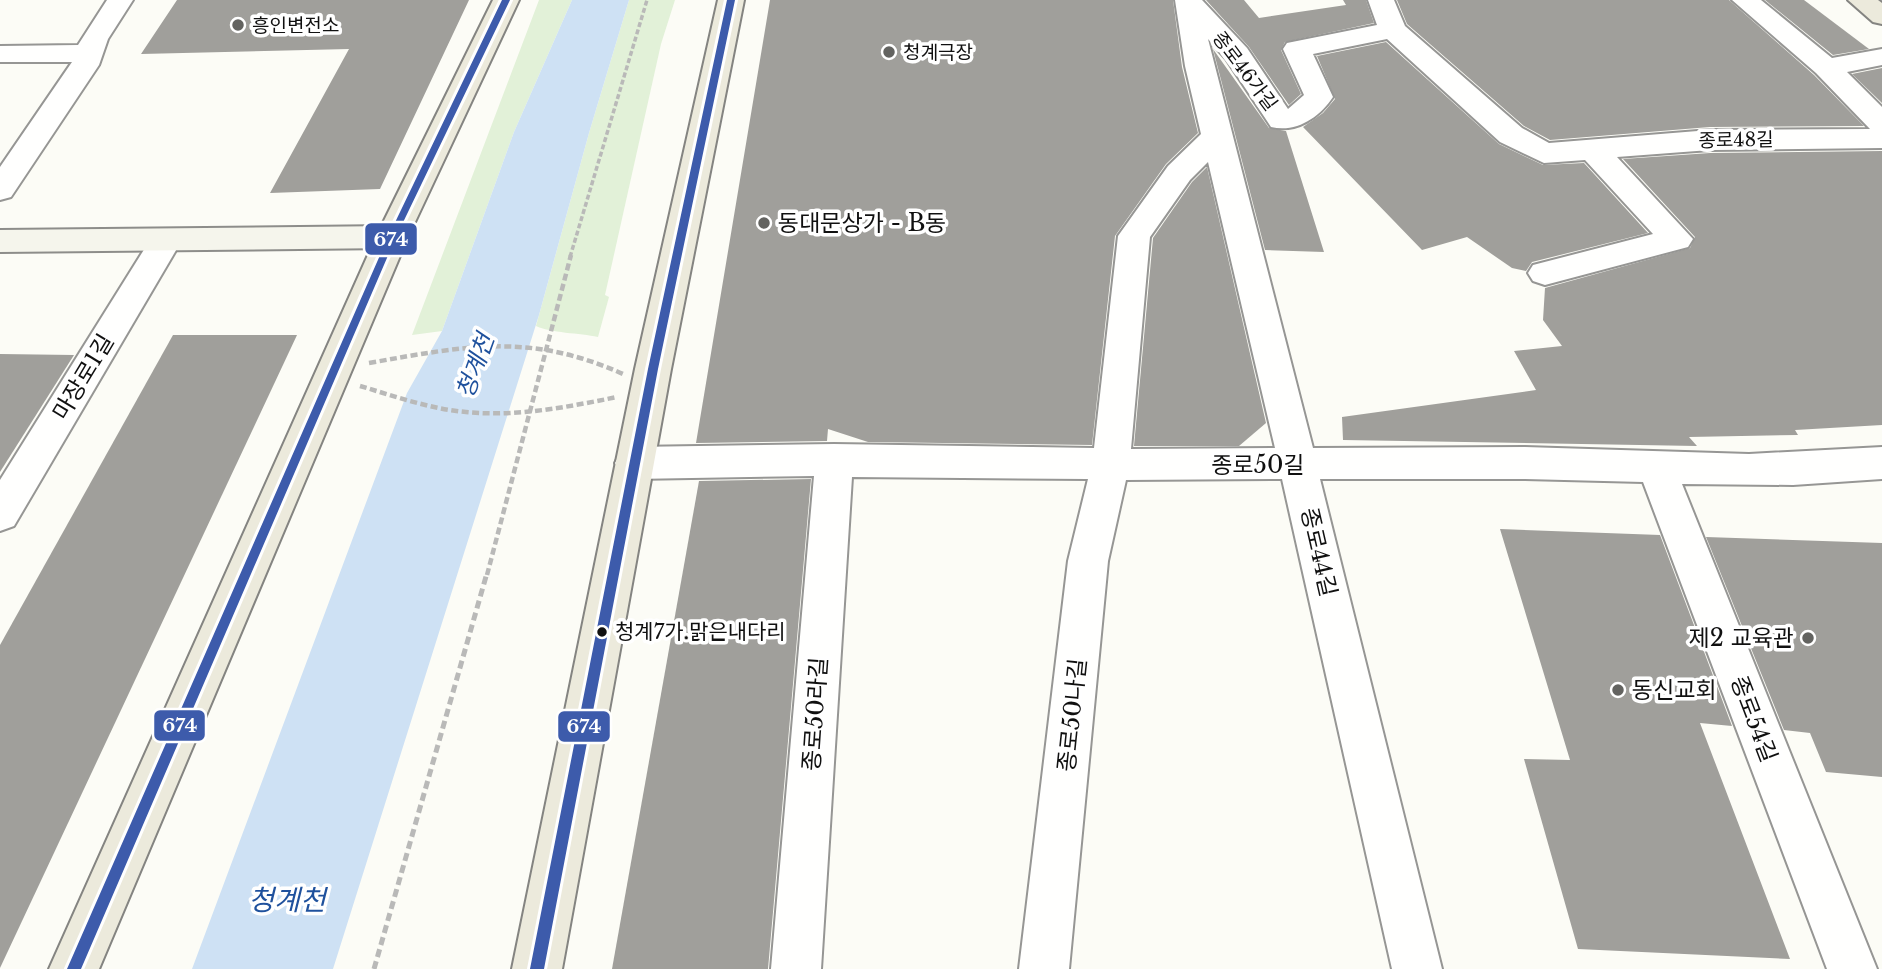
<svg xmlns="http://www.w3.org/2000/svg" width="1882" height="969" viewBox="0 0 1882 969" font-family="'Libre Baskerville','Noto Sans KR',serif">
	<rect width="100%" height="100%" fill="#fcfcf6"/>
	<!-- green -->
	<g fill="#e2f1d8">
		<path d="M539 0H572L514 132 442 331 412 335Z"/>
		<path d="M629 0H675L661 44 605 295 609 297 598 337C580 333 550 333 536 326L589 133Z"/>
	</g>
	<!-- water -->
	<path fill="#cee1f4" d="M572 0H629L589 133 539 315 333 969H192L407 393 442 331 514 132Z"/>
	<!-- building -->
	<g fill="#a09f9b">
		<path d="M177 0H469L380 189 270 193 349 49 141 54Z"/>
		<path d="M770 0H1173L1182 67 1198 133 1166 164 1115 236 1092 445 868 442 828 429 827 441 696 443Z"/>
		<path d="M1206 0H1244L1259 18 1346 5 1343 0H1366L1374 23 1285 42 1281 50 1301 94 1289 105 1249 47Z"/>
		<path d="M1397 0H1729L1814 75 1864 126 1710 127 1550 140 1524 126 1407 24Z"/>
		<path d="M1765 0H1804L1869 49 1833 55Z"/>
		<path d="M1386 42 1499 144 1543 165 1584 163 1648 233 1532 262 1526 271 1512 268 1467 237 1422 250 1303 127 1323 113 1335 99 1317 56Z"/>
		<path d="M1213 49 1269 128 1286 131 1324 252 1265 250Z"/>
		<path d="M1882 68V103L1852 74Z"/>
		<path d="M1882 151V425L1795 430 1798 435 1689 437 1697 446 1343 440 1342 417 1536 390 1514 351 1562 346 1543 320 1545 288 1690 248 1695 237 1623 159 1710 153Z"/>
		<path d="M1207 167 1266 423 1239 446H1134L1153 238 1192 182Z"/>
		<path d="M173 335H297L0 968V645Z"/>
		<path d="M0 354 74 355 0 472Z"/>
		<path d="M811 479 768 969H612L699 481Z"/>
		<path d="M1500 529 1660 535 1732 726 1700 723 1790 959 1578 949 1524 759 1570 760Z"/>
		<path d="M1706 537 1882 543V777L1826 772 1810 733 1784 730Z"/>
	</g>
	<g fill="none" stroke-linecap="round" stroke-linejoin="round">
		<defs>
			<g id="street">
				<path d="M107 0H133L108 39 99 65 11 197 0 200V167L72 62H0V46L78 45Z"/>
				<path d="M1175 0H1202L1247 48 1288 109 1304 95 1283 49 1287 43 1377 25 1368 0H1394L1405 26 1522 128 1549 143 1710 130 1870 129 1816 73 1732 0H1761L1832 58 1882 49V65L1847 72 1882 107V148L1710 150 1617 157 1693 239 1688 247 1545 285 1533 281 1528 273 1533 265 1653 234 1585 160 1544 163 1500 142 1387 39 1313 54 1333 97C1319 118 1296 133 1271 127L1226 59 1208 39 1313 448 1525 447 1749 454 1882 447V479L1793 485 1682 484 1877 969H1827L1643 482 1525 479H1320L1442 969H1392L1282 479 1126 480 1108 561 1069 969H1019L1068 561 1088 479 852 477 821 969H771L814 476 634 479 621 474 615 463 621 452 634 447 834 444 1094 448 1118 236 1168 166 1201 134 1185 66ZM1208 162 1275 448 1131 449 1150 237 1190 180Z"/>
				<path d="M166 229 177 232 182 240 14 526 0 531V480L155 232Z"/>
			</g>
			<path id="secondary" d="M392 226 403 229 408 237 403 245 392 248 0 252V230Z"/>
			<g id="primary">
				<path d="M493 0H519L408 237 99 969H49L376 237Z"/>
				<path d="M718 0H744L671 369 562 969H512L635 369Z"/>
				<path d="M1848 0H1878L1882 3V24L1873 22Z"/>
			</g>
		</defs>
		<!-- street casing -->
		<use href="#street" stroke="#969694" stroke-width="4"/>
		<!-- secondary casing -->
		<use href="#secondary" stroke="#8d8d8a" stroke-width="4"/>
		<!-- primary casing -->
		<use href="#primary" stroke="#848481" stroke-width="4"/>
		<!-- path-far2 -->
		<path stroke="#b9b9b8" stroke-width="3.5" stroke-dasharray="5 2.5" stroke-linecap="butt" d="M570 257 647 0"/>
		<!-- path-far1 -->
		<path stroke="#b9b9b8" stroke-width="4.5" stroke-dasharray="7 3.5" stroke-linecap="butt" d="M487 575 571 255"/>
		<!-- path -->
		<path stroke="#b9b9b8" stroke-width="5" stroke-dasharray="8 4.5" stroke-linecap="butt" d="M374 969 487 573"/>
		<!-- street -->
		<use href="#street" fill="#fffffe" fill-rule="evenodd"/>
		<!-- secondary -->
		<use href="#secondary" fill="#f5f5ec" fill-rule="evenodd"/>
		<!-- primary -->
		<use href="#primary" fill="#eceadc" fill-rule="evenodd"/>
		<!-- path-bridge -->
		<g stroke="#b9b9b8" stroke-width="4.5" stroke-dasharray="7 3.5" stroke-linecap="butt">
			<path d="M369 363C466 346 529 332 623 374"/>
			<path d="M360 386C394 396 430 409 466 412 516 417 568 407 617 397"/>
		</g>
		<defs>
			<g id="bus-1">
				<path d="M502 0H510L396 237 81 969H67L388 237Z"/>
				<path d="M727 0H735L658 369 544 969H530L648 369Z"/>
			</g>
		</defs>
		<!-- bus-1 casing -->
		<use href="#bus-1" stroke="#fff" stroke-width="6"/>
		<!-- bus-1 -->
		<use href="#bus-1" fill="#3d5bab" fill-rule="evenodd"/>
	</g>
	<!-- markers -->
	<g fill="#636360" stroke="#fff" stroke-width="2.5">
		<circle cx="238" cy="25" r="7"/>
		<circle cx="889" cy="52" r="7"/>
		<circle cx="764" cy="223" r="7"/>
		<circle cx="1808" cy="638" r="7"/>
		<circle cx="1618" cy="690" r="7"/>
	</g>
	<circle fill="#101010" stroke="#fff" stroke-width="2.5" cx="602" cy="632" r="6"/>
	<g text-anchor="middle" dominant-baseline="central" stroke-width="7" stroke-linejoin="round" paint-order="stroke">
		<!-- far-poi labels -->
		<g font-size="19" fill="#101010" stroke="#fff" text-anchor="start">
			<text x="252" y="25">흥인변전소</text>
			<text x="903" y="52">청계극장</text>
		</g>
		<!-- far-street labels -->
		<g font-size="19" fill="#101010" stroke="#fff">
			<text transform="translate(1245 71) rotate(53)">종로46가길</text>
			<text transform="translate(1736 140) rotate(-1)">종로48길</text>
		</g>
		<!-- bus labels -->
		<g font-size="21" fill="#101010" stroke="#fff" text-anchor="start">
			<text x="615" y="632">청계7가.맑은내다리</text>
		</g>
		<!-- poi labels -->
		<g font-size="23" fill="#101010" stroke="#fff" text-anchor="start">
			<text x="778" y="223">동대문상가 - B동</text>
			<text x="1794" y="638" text-anchor="end">제2 교육관</text>
			<text x="1632" y="690">동신교회</text>
		</g>
		<!-- street labels -->
		<g font-size="23" fill="#101010" stroke="#fff">
			<text transform="translate(83 377) rotate(-59)">마장로1길</text>
			<text x="1258" y="465">종로50길</text>
			<text transform="translate(1319 552) rotate(77)">종로44길</text>
			<text transform="translate(815 714) rotate(-86)">종로50라길</text>
			<text transform="translate(1072 715) rotate(-84)">종로50나길</text>
			<text transform="translate(1754 719) rotate(69)">종로54길</text>
		</g>
		<!-- water labels -->
		<g font-size="24" font-style="italic" fill="#1f519d" stroke="#fff">
			<text transform="translate(475 366) rotate(-70)">청계천</text>
		</g>
		<!-- near-water labels -->
		<g font-size="28" font-style="italic" fill="#1f519d" stroke="#fff">
			<text x="287" y="900">청계천</text>
		</g>
	</g>
	<g stroke="#fff" stroke-width="2.5">
		<rect x="364" y="222" width="54" height="34" rx="7" fill="#3d5bab"/>
		<rect x="153" y="709" width="53" height="33" rx="7" fill="#3d5bab"/>
		<rect x="557" y="710" width="54" height="33" rx="7" fill="#3d5bab"/>
	</g>
	<g font-size="19" text-anchor="middle" font-weight="bold" fill="#fff">
		<text x="391" y="246">674</text>
		<text x="180" y="732">674</text>
		<text x="584" y="733">674</text>
	</g>
</svg>
